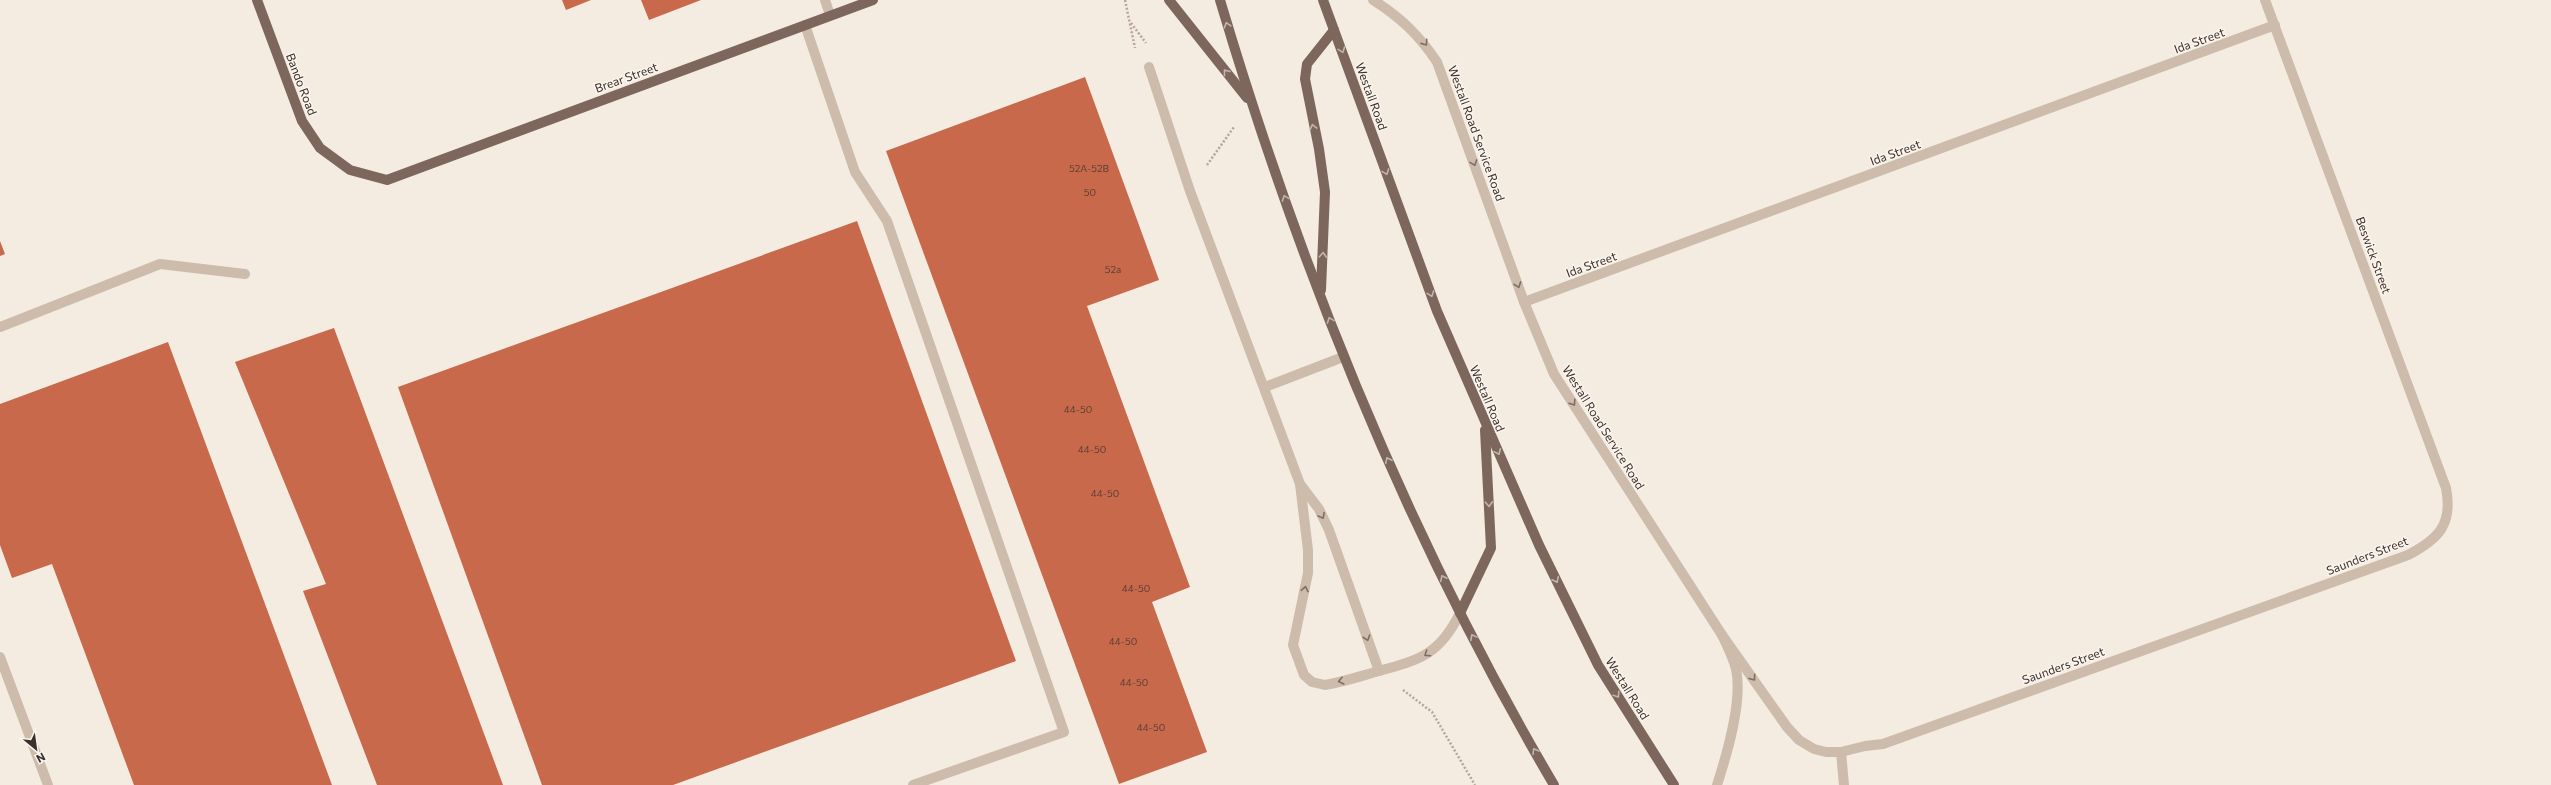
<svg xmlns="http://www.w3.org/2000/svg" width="2551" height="785" viewBox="0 0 2551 785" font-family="Commissioner,sans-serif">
	<rect width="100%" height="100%" fill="#f4ebe1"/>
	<!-- building -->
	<g fill="#c8694b">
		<path d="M562 0H591L566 10Z"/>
		<path d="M641 0H701L649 20Z"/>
		<path d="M1085 77 1159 280 1087 306 1190 587 1152 602 1207 752 1119 784 886 151Z"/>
		<path d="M857 221 1016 661 673 785H542L398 387Z"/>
		<path d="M0 241 5 254 0 256Z"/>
		<path d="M334 328 503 785H377L303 591 326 584 235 362Z"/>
		<path d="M168 342 332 785H134L52 564 12 578 0 545V404Z"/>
	</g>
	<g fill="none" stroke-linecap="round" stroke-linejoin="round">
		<!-- path -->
		<g stroke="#b9a596" stroke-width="2.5" stroke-dasharray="2 2" stroke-linecap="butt">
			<path d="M1125 0 1135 48"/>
			<path d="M1131 23 1146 43"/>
			<path d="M1207 165 1234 127"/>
			<path d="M1403 690 1432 712 1475 785"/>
		</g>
		<!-- minor -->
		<g stroke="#cdbbac" stroke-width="10">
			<path d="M825 0 830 15"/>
			<path d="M1373 0C1400 17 1419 35 1437 62L1524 302 1554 374 1722 635C1727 646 1733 657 1736 669 1743 701 1727 754 1717 785"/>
			<path d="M805 25 855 172 887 221 1064 732 913 785"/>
			<path d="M1149 67 1190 191 1300 484 1308 550V573L1293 645 1304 675 1312 682 1325 685C1343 682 1361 676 1379 671 1420 660 1440 654 1460 613"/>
			<path d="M1524 302 2275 25"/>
			<path d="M0 327 160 264 245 274"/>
			<path d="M1265 387 1343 357"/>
			<path d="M1300 484 1319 509 1329 530 1379 671"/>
			<path d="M1722 635 1787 727 1799 740 1814 749 1826 752H1841L1865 746 1883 744 2408 555C2439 539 2453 524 2446 488L2265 0"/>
			<path d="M0 657 48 785"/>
			<path d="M1841 752 1844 785"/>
		</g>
		<!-- major -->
		<g stroke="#7d675c" stroke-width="10">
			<path d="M257 0 302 121 320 148 350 170 387 180 873 0"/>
			<path d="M1169 0 1247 98"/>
			<path d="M1220 0C1301 273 1409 539 1554 785"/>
			<path d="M1323 0 1437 311 1539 545 1598 665 1674 785"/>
			<path d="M1321 290 1325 192 1319 149 1305 79 1307 64 1334 30"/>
			<path d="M1460 613 1491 548 1485 430"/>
		</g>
	</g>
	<!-- one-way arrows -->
	<defs><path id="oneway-chevron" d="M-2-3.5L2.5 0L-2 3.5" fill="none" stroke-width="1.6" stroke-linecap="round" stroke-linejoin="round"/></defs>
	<g stroke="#c2b5ac">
		<use href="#oneway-chevron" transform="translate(1227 25) rotate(-107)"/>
		<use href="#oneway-chevron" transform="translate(1342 50) rotate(70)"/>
		<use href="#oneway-chevron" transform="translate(1226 72) rotate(-128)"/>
		<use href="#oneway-chevron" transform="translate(1313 127) rotate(-104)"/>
		<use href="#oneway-chevron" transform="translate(1386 172) rotate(70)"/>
		<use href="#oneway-chevron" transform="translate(1285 198) rotate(-110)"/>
		<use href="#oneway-chevron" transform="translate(1323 255) rotate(-87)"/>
		<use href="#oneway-chevron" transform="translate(1431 294) rotate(70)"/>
		<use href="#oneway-chevron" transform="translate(1330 320) rotate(-110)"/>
		<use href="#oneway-chevron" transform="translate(1498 452) rotate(66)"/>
		<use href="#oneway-chevron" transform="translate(1388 460) rotate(-115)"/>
		<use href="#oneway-chevron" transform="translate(1489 504) rotate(87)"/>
		<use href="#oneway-chevron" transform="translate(1443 578) rotate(-116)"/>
		<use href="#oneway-chevron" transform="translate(1556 580) rotate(64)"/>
		<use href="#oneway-chevron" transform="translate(1473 637) rotate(-118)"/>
		<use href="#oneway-chevron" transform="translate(1617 695) rotate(57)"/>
		<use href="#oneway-chevron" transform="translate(1535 751) rotate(-120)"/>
	</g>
	<g stroke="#7d6f65">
		<use href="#oneway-chevron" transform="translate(1425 43) rotate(55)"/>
		<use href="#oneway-chevron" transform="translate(1474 163) rotate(70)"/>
		<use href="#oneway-chevron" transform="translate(1518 285) rotate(70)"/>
		<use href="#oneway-chevron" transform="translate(1573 403) rotate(57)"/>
		<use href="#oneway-chevron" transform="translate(1322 516) rotate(62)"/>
		<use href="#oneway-chevron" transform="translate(1305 589) rotate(-79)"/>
		<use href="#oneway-chevron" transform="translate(1367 638) rotate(71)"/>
		<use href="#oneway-chevron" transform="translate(1427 654) rotate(146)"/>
		<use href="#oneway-chevron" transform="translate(1753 678) rotate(54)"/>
		<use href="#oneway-chevron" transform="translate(1341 681) rotate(166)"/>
	</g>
	<g text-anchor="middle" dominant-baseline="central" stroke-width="3" stroke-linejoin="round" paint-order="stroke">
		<!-- number labels -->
		<g font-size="10" fill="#5e3e33">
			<text x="1089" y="168">52A-52B</text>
			<text x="1090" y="192">50</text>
			<text x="1113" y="269">52a</text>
			<text x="1078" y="409">44-50</text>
			<text x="1092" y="449">44-50</text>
			<text x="1105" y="493">44-50</text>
			<text x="1136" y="588">44-50</text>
			<text x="1123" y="641">44-50</text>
			<text x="1134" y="682">44-50</text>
			<text x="1151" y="727">44-50</text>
		</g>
		<!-- street labels -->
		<g font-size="12" fill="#3b302b" stroke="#fbf5ee">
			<text transform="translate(2199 40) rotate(-20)">Ida Street</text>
			<text transform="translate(626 77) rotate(-20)">Brear Street</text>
			<text transform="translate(302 84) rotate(69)">Bando Road</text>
			<text transform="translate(1372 96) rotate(70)">Westall Road</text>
			<text transform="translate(1477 133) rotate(70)">Westall Road Service Road</text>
			<text transform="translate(1895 152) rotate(-20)">Ida Street</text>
			<text transform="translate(2374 255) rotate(70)">Beswick Street</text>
			<text transform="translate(1591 264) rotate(-20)">Ida Street</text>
			<text transform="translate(1488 398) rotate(67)">Westall Road</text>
			<text transform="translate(1604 427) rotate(58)">Westall Road Service Road</text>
			<text transform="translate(2367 555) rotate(-21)">Saunders Street</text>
			<text transform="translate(2063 665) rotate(-20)">Saunders Street</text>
			<text transform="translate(1628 688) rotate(58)">Westall Road</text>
		</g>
	</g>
	<!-- north arrow -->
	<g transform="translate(36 749) rotate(151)" stroke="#fbf5ee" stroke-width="3" paint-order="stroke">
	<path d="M0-3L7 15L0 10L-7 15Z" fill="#3b302b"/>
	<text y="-6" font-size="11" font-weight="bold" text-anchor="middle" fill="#3b302b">N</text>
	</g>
</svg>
